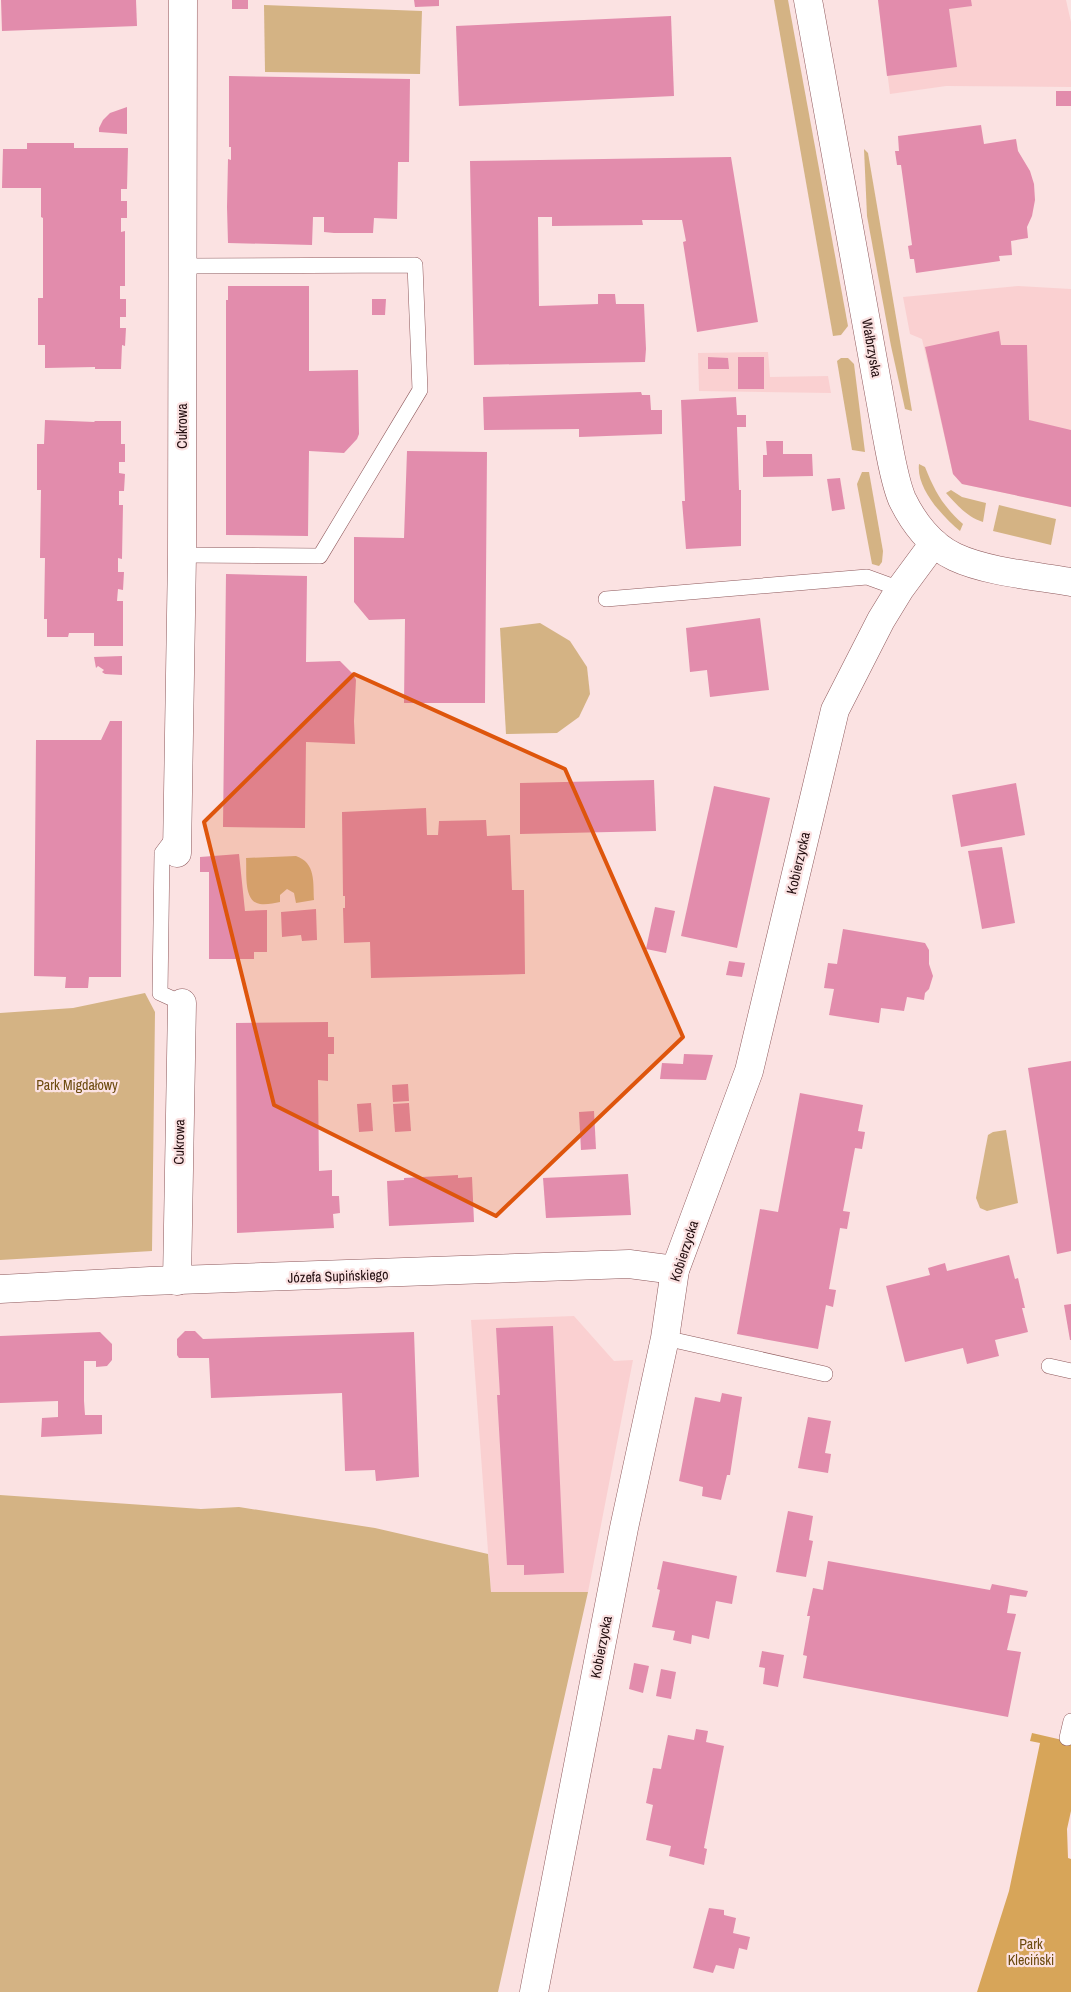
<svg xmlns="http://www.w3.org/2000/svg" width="1071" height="1992" viewBox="0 0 1071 1992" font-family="'Archivo Narrow',sans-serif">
	<rect width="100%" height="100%" fill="#fbe2e2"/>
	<!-- built -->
	<g fill="#fad0d1">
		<path d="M878 0H1066L1071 22V87L946 86 890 94Z"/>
		<path d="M1018 286 1071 289V507L962 484 953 474 922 339 910 334 903 297Z"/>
		<path d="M768 352 770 377 828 376 831 393 699 391 698 353Z"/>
		<path d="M574 1316 614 1361 633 1360 588 1592H491L471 1320Z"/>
	</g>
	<!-- green -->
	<g fill="#d4b384">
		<path d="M774 0H788L848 326 841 335 833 336Z"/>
		<path d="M264 5 422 11 420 74 265 72Z"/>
		<path d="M864 149 868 153 912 411 905 409 891 346 867 216Z"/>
		<path d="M841 358H848L854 364 865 452 852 450 837 361Z"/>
		<path d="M919 464 925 467C935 492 943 506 963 524L960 531C942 516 916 488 919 464Z"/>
		<path d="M862 472H869L883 551 882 562 879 566 872 564 857 484Z"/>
		<path d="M951 490 962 497 986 503 983 522C967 517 957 505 946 493Z"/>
		<path d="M999 505 1056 519 1051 545 993 531Z"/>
		<path d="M540 623 570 641 587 667 590 694 579 717 557 733 506 734 500 628Z"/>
		<path d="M296 856C316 863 313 882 314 900L296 903 294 893 287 889 280 895V902C274 903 267 905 260 904 243 902 247 872 246 858Z"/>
		<path d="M145 993 155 1012 152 1251 0 1260V1013L73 1008Z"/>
		<path d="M1006 1130 1018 1203 987 1211 980 1208 976 1198 988 1135 993 1132Z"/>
		<path d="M0 1495 201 1509 239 1507 375 1528 488 1554 491 1592H588L498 1992H0Z"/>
	</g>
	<!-- forest -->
	<path fill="#d7a559" d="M1032 1733 1071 1742V1811L1067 1829 1068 1858 1071 1859V1992H977L1009 1891 1040 1743 1030 1741Z"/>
	<!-- building -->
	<g fill="#e28cac">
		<path d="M1 0H136L137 26 2 31Z"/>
		<rect x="232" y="0" width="16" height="9"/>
		<path d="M414 0H439V6L415 7Z"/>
		<path d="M878 0H971L972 6 949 9 957 67 887 76Z"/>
		<path d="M671 16 674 96 459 106 456 26Z"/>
		<path d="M229 76 410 79 409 162H398L397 219 374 218 373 233H334L324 232V217H313L312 245 228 243 227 207 228 159 231 160V147H229Z"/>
		<rect x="1056" y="91" width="15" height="15"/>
		<path d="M127 107V134L99 132V128L103 120 110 113Z"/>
		<path d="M981 125 984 144 1016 139 1018 151 1030 171 1034 184 1035 200 1032 216 1027 227 1028 238 1011 241 1012 255 999 256 1000 261 916 273 914 259H910L908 246 912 245 901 165H897L895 151H899L898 136Z"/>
		<path d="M27 143H74V148H128L127 189H121V201H127V218H121V232L125 231V286H120V299H126V317H120V328H126L125 346 122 345 121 369H95V367L45 368V345H38V298H43V218L41 217V188H2L3 149H27Z"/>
		<path d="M731 157 758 322 697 332 683 242 686 241 682 220H642L643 225 552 226V217H538L539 306 598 304V294H615L616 304H644L646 349 645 362 474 365 470 161Z"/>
		<path d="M228 286H309V371L358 370 359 434 357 439 344 453 309 451 308 536 226 535V300H228Z"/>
		<path d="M372 299H386L385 315H372Z"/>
		<path d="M999 331 1001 345H1027L1029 420 1071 430V507L962 484 953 474 925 347Z"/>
		<path d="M708 357 728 358 729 369H708Z"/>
		<rect x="738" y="357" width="26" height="32"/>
		<path d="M641 392 642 395H650L651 410H662V434L579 437V429L484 430 483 397Z"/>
		<path d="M736 397 737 415H746V427H737L739 490H741V546L686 549 682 501H685L681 400Z"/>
		<path d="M45 420 95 422 94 421H121V444H125V462H119V473L125 474 124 491H119V505H123L122 559 118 558V572H124L123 590 118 589 117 601H123V646H94V633H69L68 637H47V619H44L45 558H40L41 490H37V444H44Z"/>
		<path d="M766 441H783V454H812L813 476 763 477V455H767Z"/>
		<path d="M407 451 487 452 485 703H404L405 619 369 620 354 602V537L404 538Z"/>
		<path d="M840 478 845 509 832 511 827 479Z"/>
		<path d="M226 574 307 576 306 662 340 661 354 675 356 680 354 721 355 744 306 742 305 828 223 827Z"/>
		<path d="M760 618 769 690 710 697 707 670 690 672 686 628Z"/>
		<path d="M122 656V675L105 674 102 672 104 670 98 666 96 668 94 657Z"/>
		<path d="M110 721H122L121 977H89L88 988H65L66 977 34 976 36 740H101Z"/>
		<path d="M654 780 656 831 520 834V783Z"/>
		<path d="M1016 783 1025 835 961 847 952 795Z"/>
		<path d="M714 786 770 798 737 948 681 936Z"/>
		<path d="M426 808 427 835H438L439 821 486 820 487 836 510 835 512 890H524L525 974 371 978 370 942 344 943 343 908H345V896H343L342 812Z"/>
		<path d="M1002 847 1015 923 982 929 968 851Z"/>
		<path d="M239 854 245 911 267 910V952H254V959H209V872H200V857Z"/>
		<path d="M655 907 675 911 666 953 646 949Z"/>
		<path d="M316 909 317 940 302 941 301 935 282 937 281 912Z"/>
		<path d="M843 929 925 943 929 950V964L933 976 929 989 925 993 924 1000 907 997 904 1011 881 1008 879 1023 829 1015 834 989 824 988 828 963 837 964Z"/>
		<path d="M729 961 745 963 742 977 726 975Z"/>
		<path d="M328 1022V1037H334V1054H328V1081L318 1080 319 1171 332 1170V1196H339L340 1213 333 1214 334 1228 237 1233 236 1023Z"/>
		<path d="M684 1054 713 1055 706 1080 660 1079 662 1063 683 1064Z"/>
		<path d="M1071 1061V1251L1057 1254 1028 1068Z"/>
		<path d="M408 1084 409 1101 393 1102 392 1085Z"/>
		<path d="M800 1093 863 1105 858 1131 865 1132 862 1149 855 1148 843 1211 850 1212 847 1229 840 1228 829 1289 836 1290 833 1307 826 1305 818 1349 737 1334 760 1209 778 1212Z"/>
		<path d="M371 1103 373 1131 359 1132 357 1104Z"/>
		<path d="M409 1103 411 1131 395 1132 393 1104Z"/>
		<path d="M594 1111 596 1149 581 1150 579 1112Z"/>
		<path d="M628 1174 631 1215 546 1218 543 1178Z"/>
		<path d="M458 1175V1178L472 1177 474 1222 389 1226 387 1181 404 1180V1178Z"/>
		<path d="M1009 1255 1015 1279 1018 1278 1025 1308H1022L1028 1332 995 1340 999 1356 967 1364 963 1348 905 1362 886 1286 930 1275 928 1268 945 1263 947 1271Z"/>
		<path d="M1071 1304V1340H1070L1064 1305Z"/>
		<path d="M553 1326 564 1573 524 1575V1565H507L497 1395H500L496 1328Z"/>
		<path d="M185 1331H195L203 1339 414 1332 419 1477 376 1481 375 1470 345 1471 342 1393 211 1398 209 1358H179L177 1355V1339Z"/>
		<path d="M100 1332 112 1344V1360L107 1366 96 1367V1361H84V1401L85 1415H102V1434L41 1437 42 1418 58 1417V1401L0 1403V1336Z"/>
		<path d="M722 1393 742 1397 730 1475H727L721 1500 702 1496 703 1487 679 1481 695 1397 720 1402Z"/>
		<path d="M808 1417 831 1421 825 1453 831 1454 828 1473 798 1468Z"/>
		<path d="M788 1511 813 1516 809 1540 813 1541 806 1577 776 1572Z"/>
		<path d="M663 1561 737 1576 732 1604 716 1601 709 1639 692 1635 691 1644 673 1640 675 1631 652 1627 660 1590 657 1589Z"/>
		<path d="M828 1561 990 1590 992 1584 1028 1591 1026 1597 1010 1595 1007 1613 1016 1614 1007 1650 1021 1652 1008 1717 803 1678 807 1656 803 1655 810 1616H807L813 1588 823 1590Z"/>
		<path d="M762 1651 784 1655 778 1687 763 1684 765 1668 759 1667Z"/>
		<path d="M634 1663 649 1666 643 1693 629 1689Z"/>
		<path d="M661 1669 676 1672 671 1699 656 1696Z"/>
		<path d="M696 1729 708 1731 706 1742 724 1746 704 1848 707 1849 704 1865 669 1856 671 1846 646 1840 653 1805 646 1803 653 1768 661 1769 668 1735 694 1740Z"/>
		<path d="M709 1908 724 1910V1915L736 1918 733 1933 750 1937 747 1950 739 1948 734 1969 716 1965 713 1973 693 1968Z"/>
	</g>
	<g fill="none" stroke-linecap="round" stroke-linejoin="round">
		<defs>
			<g id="lane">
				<path d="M182 555 320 556 420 390 415 265 182 266"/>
				<path d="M606 599 867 577 900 589"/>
				<path d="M174 837 162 853 160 993 182 1003"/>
				<path d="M665 1338 825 1374"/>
				<path d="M1049 1366 1071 1371"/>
				<path d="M1067 1738 1071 1721"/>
			</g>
			<g id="street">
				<path d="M177 853 182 555 183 0"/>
				<path d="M177 1281 182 1003"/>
				<path d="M0 1289 150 1281 629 1264 675 1270"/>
				<path d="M534 1992 624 1528 665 1338 675 1270 749 1071 835 710 881 620 900 589 934 543"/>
			</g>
			<path id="secondary" d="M808 0 886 432C890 452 894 480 902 499 913 522 931 546 955 557 987 572 1036 576 1071 582"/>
		</defs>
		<!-- lane casing -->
		<use href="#lane" stroke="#8e595c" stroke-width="16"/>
		<!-- street casing -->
		<use href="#street" stroke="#8e595c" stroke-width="29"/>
		<!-- secondary casing -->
		<use href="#secondary" stroke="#8e595c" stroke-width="29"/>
		<!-- lane -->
		<use href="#lane" stroke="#fff" stroke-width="15"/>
		<!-- street -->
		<use href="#street" stroke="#fff" stroke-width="28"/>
		<!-- secondary -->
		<use href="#secondary" stroke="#fff" stroke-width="28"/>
	</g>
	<!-- marked area -->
	<path fill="#de550c" fill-opacity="0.2" stroke="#de550c" stroke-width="4" stroke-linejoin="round" d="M354 674 565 769 683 1037 496 1216 274 1105 204 822Z"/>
	<g text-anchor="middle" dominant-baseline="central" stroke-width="4.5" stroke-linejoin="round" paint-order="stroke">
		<!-- street labels -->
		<g font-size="14" fill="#230e10" stroke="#fbe2e2">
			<text transform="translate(872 348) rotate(80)">Wałbrzyska</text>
			<text transform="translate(182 426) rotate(-90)">Cukrowa</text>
			<text transform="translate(798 863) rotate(-77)">Kobierzycka</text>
			<text transform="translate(179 1142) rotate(-89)">Cukrowa</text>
			<text transform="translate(684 1251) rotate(-72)">Kobierzycka</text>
			<text transform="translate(338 1276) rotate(-2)">Józefa Supińskiego</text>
			<text transform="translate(601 1647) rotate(-79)">Kobierzycka</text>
		</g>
		<!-- park labels -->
		<g font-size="14" fill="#6b490d" stroke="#fbe2e2">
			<text x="77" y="1085">Park Migdałowy</text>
			<text x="1031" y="1944">Park<tspan x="1031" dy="16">Kleciński</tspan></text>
		</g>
	</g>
</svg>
